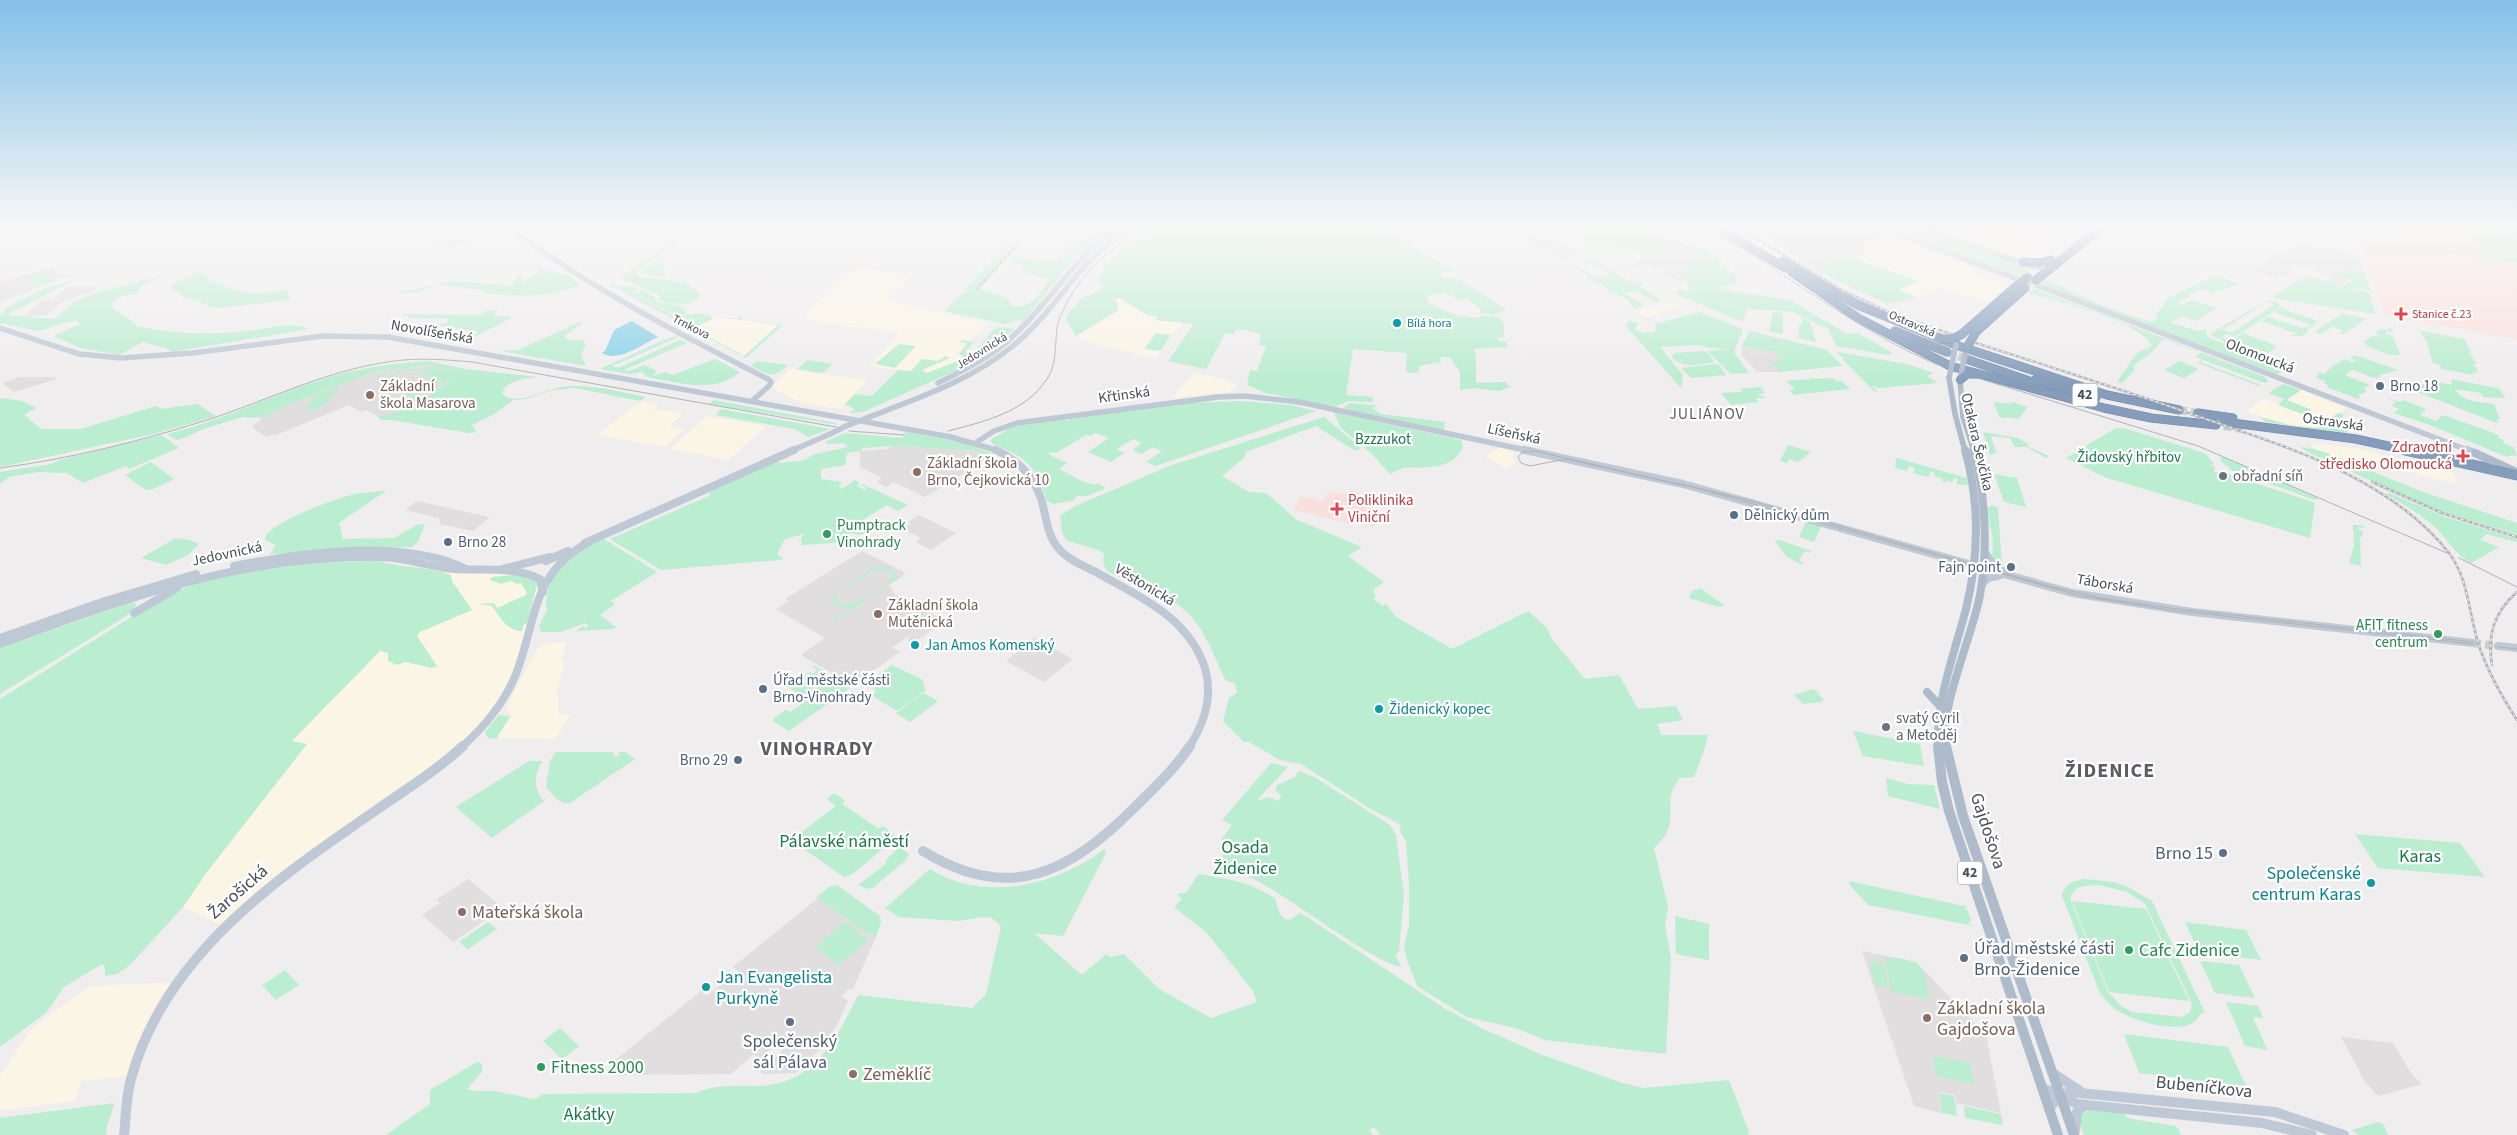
<svg xmlns="http://www.w3.org/2000/svg" width="2517" height="1135" viewBox="0 0 2517 1135" font-family="'Source Sans 3',sans-serif">
	<rect width="100%" height="100%" fill="#efeded"/>
	<!-- commercial -->
	<g fill="#fbf5e5">
		<path d="M1921 225H2015L2061 238 2035 258 2027 259 1980 245 1976 244 1980 240 1960 233 1953 237 1918 226Z"/>
		<path d="M1889 235 1976 269 1972 272 2008 286 1987 302 1964 295 1961 296 1939 288 1917 297 1899 290 1917 281 1851 257 1866 251 1861 249 1863 245Z"/>
		<path d="M861 268 905 274 909 278 887 300 987 323 959 353 971 355 929 374 869 366 900 333 815 322 807 319 806 316 808 312 852 271Z"/>
		<path d="M1119 298 1147 315 1157 317V320L1183 322 1178 331 1174 332 1156 358 1098 345 1076 336 1113 313 1115 299Z"/>
		<path d="M1672 302 1680 306 1646 318 1638 312 1632 313Z"/>
		<path d="M718 317 779 325 744 356 692 328Z"/>
		<path d="M790 369 819 374 868 380 840 409 799 402 771 387Z"/>
		<path d="M1196 373 1222 379 1237 386 1230 392 1171 398Z"/>
		<path d="M2301 390 2346 408 2317 428 2290 425 2247 412 2262 398 2305 415 2311 410 2286 400Z"/>
		<path d="M640 401 658 405 654 409 684 413 670 426 685 429 664 447 598 435Z"/>
		<path d="M707 416 766 426 729 460 670 449Z"/>
		<path d="M2313 443 2354 448 2444 470 2455 474V484L2355 458 2352 464 2311 447Z"/>
		<path d="M1500 448 1515 452 1512 457 1515 463 1506 469 1484 456Z"/>
		<path d="M454 569 527 573 543 592 512 682 478 732 224 926 183 907 207 872 307 744 292 741 333 697 365 668 373 656 380 651 388 653 397 665 405 662 432 668 437 666 417 636 420 631 472 610 451 580 450 573Z"/>
		<path d="M566 642 561 661H565L556 694 559 698 558 715H570L555 739 497 738 512 715 508 711 507 706 537 649 543 644Z"/>
		<path d="M177 982 132 1076 82 1081 74 1101 0 1111V1076L32 1028 48 1016 90 986Z"/>
	</g>
	<!-- education -->
	<g fill="#e0dede">
		<path d="M1767 225H1865L1889 235 1863 245 1866 247 1861 249 1867 251 1813 269 1757 231Z"/>
		<path d="M451 233 472 240 455 248H435L445 235Z"/>
		<path d="M1558 241 1583 255 1561 260 1538 246Z"/>
		<path d="M2298 244 2358 254 2368 284 2349 279 2341 285 2329 281 2334 277 2296 265 2289 269 2294 271 2277 279 2251 270Z"/>
		<path d="M1674 248 1702 255 1711 261 1713 267 1711 275 1686 282 1662 276 1668 270 1654 268 1646 264 1642 268 1632 265 1646 253 1666 251Z"/>
		<path d="M51 267 58 273 72 276 32 288 33 290 0 302V282Z"/>
		<path d="M67 287H99L91 292 65 300 47 315 25 316 40 301 52 300Z"/>
		<path d="M1742 348 1776 352 1784 360 1771 362 1780 372H1757L1742 355Z"/>
		<path d="M431 365 454 377 416 406 398 413 377 416 367 410 361 412 349 405 274 436 272 435 266 437 252 427 267 414 289 404 374 372Z"/>
		<path d="M19 377H55L57 379 14 392 3 383Z"/>
		<path d="M893 446 977 451 987 459 925 497 894 482 886 487 877 482 882 478 860 467V451L886 449Z"/>
		<path d="M417 501 457 510 490 517 473 531 440 524 439 518 405 510Z"/>
		<path d="M919 515 956 533 931 550 916 542 921 538 903 529 911 524 908 522Z"/>
		<path d="M862 551 906 573 888 586 892 588 893 593 945 621 912 644 907 640 910 638 908 636 903 640 892 648 900 652 852 685 801 655 825 638 776 609 789 601 785 599Z"/>
		<path d="M1034 638 1073 659 1044 682 1006 661Z"/>
		<path d="M468 879 503 908 453 942 422 915 440 903 436 900Z"/>
		<path d="M818 898 865 932 876 937 853 989H848L842 996 848 1001 837 1025 821 1048 796 1073 763 1074 760 1071 782 1051 775 1044 760 1060 754 1054 731 1074 618 1075 608 1066 701 991 707 996 738 971 733 967Z"/>
		<path d="M1862 951 1916 962 1986 1035 2001 1113 1956 1103 1955 1095 1939 1092 1941 1113 1914 1106Z"/>
		<path d="M2341 1037 2393 1043 2411 1073 2422 1084 2378 1096 2365 1082Z"/>
	</g>
	<!-- medical -->
	<g fill="#fae0dc">
		<path d="M2390 225H2445L2462 227 2479 243 2484 251 2490 253 2500 260 2517 263V339L2385 316 2359 239 2398 243Z"/>
		<path d="M1351 490 1360 492 1357 498 1382 504 1372 520 1376 521 1373 527 1355 522 1351 524 1295 510 1294 508 1302 496 1322 501 1329 491 1345 495Z"/>
	</g>
	<!-- green -->
	<g fill="#bbedd0" fill-rule="evenodd">
		<path d="M1104 225H1117C1078 247 1052 287 1024 321L1016 320 1005 324 945 311 961 294 969 291 965 289 1003 248 1018 237 1014 246 978 288 1007 298 1012 306C1029 310 1043 293 1048 279L1025 273 1020 264 1012 261 1010 256 1056 262 1070 245Z"/>
		<path d="M1163 225H1418L1431 233 1400 237 1454 272 1440 273 1443 278H1457L1507 310 1491 315 1480 313V308L1466 299 1460 301 1452 296 1457 293 1449 296 1445 293 1427 295V301C1438 310 1467 320 1481 317L1482 315 1498 317 1504 323V337H1497L1499 341 1506 342 1508 347 1473 349 1476 355V383L1505 382 1510 387 1499 391 1473 388 1460 390V372L1450 357H1440L1441 362 1419 366V371L1415 373 1406 372 1407 353 1353 349 1346 395 1373 397 1372 402 1348 401 1334 407 1266 393 1247 385 1250 370 1257 371 1266 346 1259 345 1261 334 1241 329 1236 330 1234 334 1225 333 1206 369 1168 361 1194 324 1156 320 1157 317 1147 315 1119 298 1115 299 1118 305 1117 311 1076 336 1066 319 1069 312 1079 302 1077 301 1104 288 1098 280 1104 267 1124 247Z"/>
		<path d="M1503 225H1521L1543 238 1555 236 1564 238 1538 246Z"/>
		<path d="M1545 225H1698L1677 231 1670 236 1688 246 1708 249 1738 278V281L1721 287 1722 290 1790 300 1847 334 1858 333 1892 353 1889 355 1836 346 1828 328 1821 326 1793 312 1749 309 1708 298 1747 309 1744 319 1740 321 1674 293 1681 290 1694 293 1687 288 1688 283 1686 282 1699 278 1680 274 1697 258H1699L1696 262 1706 263 1711 267 1703 277 1710 275C1715 259 1702 255 1688 251 1684 250 1678 248 1673 248 1663 250 1654 254 1643 253 1627 251 1609 242 1594 246L1574 234 1556 231Z"/>
		<path d="M2445 225H2504L2517 236V263L2452 253 2451 250 2493 257 2490 253 2484 251 2479 243 2466 239 2462 227Z"/>
		<path d="M1912 229 2023 266 2029 271 2021 276 1927 242 1906 231Z"/>
		<path d="M680 236H686L635 273 641 277 684 282 700 293 699 298 688 304 665 303 658 299 661 296 620 278Z"/>
		<path d="M1851 257 1918 281 1899 290 1917 297 1887 304 1813 269Z"/>
		<path d="M1592 259 1634 284 1640 282 1645 285 1640 287 1662 300 1655 302 1638 292H1623L1644 305 1636 308 1629 304 1631 302 1615 293H1612L1607 290 1609 289 1585 276 1587 275 1570 265 1575 264 1598 278 1610 274 1585 261Z"/>
		<path d="M656 263 666 265 664 268 667 274 658 277 641 273 650 265Z"/>
		<path d="M538 264C545 272 554 272 563 274 569 275 576 281 581 285 551 298 517 297 485 293L484 290 438 285 417 292 391 294 455 281 512 286 518 274 522 276V282L540 272 536 266Z"/>
		<path d="M2345 268 2362 272 2371 290 2344 286 2351 281 2357 282 2336 275Z"/>
		<path d="M42 270 56 281 37 287 23 276Z"/>
		<path d="M200 271 209 277 207 279C238 292 254 298 287 289L291 300 217 308 202 304 200 301 182 297 181 294 170 288 173 283Z"/>
		<path d="M2216 275 2239 284 2213 293 2199 289 2177 304 2182 305 2192 300 2216 308 2196 321 2182 316 2171 323 2199 331 2207 329 2206 334 2210 338 2259 358 2254 360 2280 370 2286 371 2276 374 2039 284 2045 279 2108 308 2151 322 2157 319 2156 314 2164 305 2166 299Z"/>
		<path d="M160 276 143 285 137 294 125 295 113 302 112 308 136 324 134 326C179 335 221 336 267 328 280 326 297 323 308 329L172 352 165 348 143 342 119 355 81 348 53 336 81 324 76 320 38 331 0 323V315L5 311 4 309 48 287 73 281 7 315 55 319 74 302 98 292Z"/>
		<path d="M2304 277H2311L2370 293 2375 314 2278 299 2273 296Z"/>
		<path d="M618 279 613 284C622 290 629 284 638 289L632 293 677 317 697 313 711 316 712 319 693 328 744 356 778 325 714 316 738 319 739 316 744 320 783 325 746 358 610 285Z"/>
		<path d="M2036 289 2265 377 2268 381 2265 383 2203 360 2200 362 2261 385 2259 386 2203 365 2198 363 2202 359 2195 357 2201 353 2163 339 2150 354 2133 366 2135 370 2122 383 2117 382 2137 353 2152 346C2142 322 2055 300 2028 293Z"/>
		<path d="M642 290 652 295 657 302 680 306 687 312 683 315H676L635 294Z"/>
		<path d="M2267 300 2276 301 2281 307 2234 337 2227 334 2222 337 2229 340 2225 342 2210 335 2219 328 2232 333 2275 304 2267 301 2224 329 2220 328Z"/>
		<path d="M2283 307 2284 309 2318 321 2313 324 2316 326 2308 328C2309 336 2297 337 2290 335L2298 334 2262 321 2268 317 2302 328 2311 325 2275 312Z"/>
		<path d="M487 310 498 311 492 316 513 317 461 344H458L479 332 431 324H445L450 319C433 317 416 321 401 314L480 315Z"/>
		<path d="M1699 312 1743 329 1734 352 1749 373 1731 374 1707 351 1729 349 1709 348 1699 345 1660 347 1683 375 1681 388 1626 326 1629 321 1638 323 1635 330 1642 333 1655 332 1656 324Z"/>
		<path d="M1773 312 1783 313V334L1769 331Z"/>
		<path d="M2342 313 2366 319 2343 334 2339 333 2343 330 2332 327 2321 334 2315 332 2321 327 2325 329 2322 327Z"/>
		<path d="M1802 318 1810 322 1816 342 1799 338V324H1802Z"/>
		<path d="M580 322 582 323 565 336 568 340H582L586 344 581 355 586 366 501 351 518 350Z"/>
		<path d="M999 327 1015 329 988 352 966 366 863 412 850 413 854 409 845 404 855 394 872 396 898 370 911 371 922 359 938 361 945 356 950 358 922 370 927 373 965 358 959 354 967 343 960 342 962 340 974 342 965 352 973 353 992 332Z"/>
		<path d="M2388 328H2391L2393 332 2388 331 2386 334 2393 336 2400 355H2390L2365 346 2368 344 2363 342 2372 336 2376 337 2370 335 2377 336 2379 334 2375 333 2380 329 2387 331Z"/>
		<path d="M1750 331 1827 350 1843 366 1780 372 1770 362 1783 360 1775 352 1741 347Z"/>
		<path d="M2420 331 2464 339 2472 353H2469L2477 364 2471 366 2476 367 2478 373 2473 372 2474 375 2441 369 2440 365 2433 363 2427 343Z"/>
		<path d="M1156 333 1171 335 1161 351 1144 349Z"/>
		<path d="M2243 333 2272 344 2276 347 2268 353 2232 340Z"/>
		<path d="M677 336V338L612 366 618 368 680 340 687 343 624 370 628 371 645 365 657 371 653 376 665 372 673 375 715 359 740 372C713 395 678 382 647 377L642 372 629 374 600 369 661 341Z"/>
		<path d="M899 344 916 346 895 368 875 364Z"/>
		<path d="M1704 351 1709 354 1714 362C1699 365 1681 369 1671 356L1675 353Z"/>
		<path d="M1838 352 1906 364 1934 373 1927 376 1938 383 1878 388 1872 386 1877 392H1875L1842 359 1844 358 1837 354Z"/>
		<path d="M2355 355 2398 370 2380 375V377L2374 378 2353 370 2345 375 2370 385 2363 388 2366 390 2365 393 2358 395 2360 397 2358 399 2327 387 2328 385 2324 383 2325 381 2316 378 2319 372 2324 374 2335 364 2341 363 2339 362 2344 359 2353 362 2355 360 2350 358Z"/>
		<path d="M808 360 833 364 823 373 797 369Z"/>
		<path d="M428 361 466 369 538 377C526 379 507 379 502 393 509 401 519 399 528 397 539 395 550 389 561 387 590 383 619 392 646 397L640 401 575 388 553 390 526 399 513 400 494 414 470 426 474 427 476 432 469 433 392 420H381L377 416C410 412 426 399 452 379L443 383 422 371 433 367 454 378 431 365 374 372 289 404 262 418 243 417 203 429 185 438 176 440 167 434C224 420 276 393 333 376 364 367 396 363 428 361Z"/>
		<path d="M757 361 788 365C771 380 770 375 751 366Z"/>
		<path d="M2179 361 2199 369 2184 378 2164 370Z"/>
		<path d="M1715 364 1720 366 1726 375 1691 378 1681 368Z"/>
		<path d="M407 369 418 370 438 381 439 386 430 392 416 396 421 399 418 401 375 375 378 374 386 379 393 373ZM406 371H415L435 382 436 386C421 401 403 390 390 380L395 374Z"/>
		<path d="M1806 373 1814 379 1833 378 1837 381H1842L1850 389 1793 395 1790 390 1795 389 1786 381 1812 379Z"/>
		<path d="M2451 379 2500 389 2505 398 2483 397 2481 393 2455 389C2460 402 2482 402 2494 404L2500 419H2495L2499 421 2497 423 2415 391 2428 380 2453 385Z"/>
		<path d="M2283 384 2301 390 2287 400 2312 410 2305 415 2278 405 2284 399 2269 393Z"/>
		<path d="M337 387H340C331 396 321 415 305 408L319 393 333 391Z"/>
		<path d="M1760 387 1765 393 1757 394 1766 398H1756L1759 402 1731 405 1721 393 1742 392 1740 389Z"/>
		<path d="M0 398 22 401 36 408 24 415 41 429H81L156 406 161 409 197 404 216 416 154 434 0 467Z"/>
		<path d="M2388 398 2400 402 2403 400 2426 409 2420 415 2436 421 2443 415 2494 433 2499 436 2497 438 2502 439 2504 443 2514 448 2517 456 2511 455 2507 457 2430 425 2394 413 2399 409 2392 406 2396 402Z"/>
		<path d="M714 400 836 423 839 425 709 404Z"/>
		<path d="M1240 401 1291 405 1316 411 1156 466 1146 462 1162 451 1153 447 1141 454 1133 450 1142 443 1133 439 1117 449 1124 453 1111 462 1088 452 1109 438 1095 433 1090 436 1086 435 1056 453 1052 452 1048 454 1067 463 1059 469 1084 482 1095 485 1097 483 1106 488 1087 496H1077L1072 501 1053 504 1047 501C1035 465 1027 458 993 444L990 440 1014 426 1065 419 1069 421V419L1187 403Z"/>
		<path d="M1994 402 2011 404 2012 402 2027 407 2019 419C2011 417 2007 419 1999 417Z"/>
		<path d="M1350 403 1379 406 1372 408 1381 414 1445 422 1444 431 1345 409 1344 407Z"/>
		<path d="M721 409 830 429 808 437 795 429 716 415Z"/>
		<path d="M1334 412 1461 440 1463 447C1452 472 1424 466 1404 468 1400 469 1394 472 1390 474L1372 454 1340 427Z"/>
		<path d="M2338 413 2344 415 2341 418 2357 424 2361 421 2367 424 2361 429 2353 427 2345 433 2266 422 2260 417 2290 425 2317 428Z"/>
		<path d="M1324 417 1361 448 1355 451 1316 426 1246 452 1244 458 1222 476 1249 492 1266 493 1297 520 1362 547 1348 556 1384 582 1373 590 1376 597 1373 599 1383 606 1386 604 1396 617 1452 649 1528 611 1547 628 1552 639 1585 679 1619 675 1638 709 1676 706 1683 720 1657 724 1661 735H1708C1705 750 1699 764 1694 777L1680 778C1658 803 1685 822 1654 848L1668 907 1665 925 1671 958 1666 1054 1545 1040 1515 1028 1467 1017 1417 986 1407 960 1404 946 1409 925V884L1406 841 1400 832 1401 825 1371 809 1301 764 1280 760 1249 742H1244L1223 721 1229 698 1237 693 1235 683 1226 681C1215 659 1206 631 1188 613 1167 593 1132 584 1107 571L1103 563 1104 554 1098 550 1067 541 1062 533 1060 516 1075 506 1172 465Z"/>
		<path d="M2116 428 2127 429 2201 452 2206 454 2214 464 2210 466 2215 467 2214 472 2228 474 2315 503 2310 538 2104 477 2066 458Z"/>
		<path d="M905 432 957 441 994 454 987 460 985 456 977 451 893 446 863 448 860 451 847 453 845 465 821 469V479L842 482 839 486 842 489 855 480 860 483 857 485 864 490 867 488 861 485 862 484 908 505 898 511 887 505 858 523 870 530 861 535 850 533 847 538 833 543 802 545 801 538 804 534 785 539 777 554 783 558 779 560 661 570 610 539 711 495 708 492 776 461 781 463 804 460 815 454 848 447 844 443 827 444 825 442 845 433 903 438Z"/>
		<path d="M1983 432 2018 438 2029 445 2027 446 2049 456 2046 458 2027 447H2015L2010 438 1991 436 1996 453 1990 455Z"/>
		<path d="M162 435 179 448 129 469 126 466 83 483 67 473 38 472 9 477 0 484V472L51 464 59 460Z"/>
		<path d="M2298 444 2327 453 2420 491 2517 523V535L2431 508 2312 454 2299 447 2311 449Z"/>
		<path d="M1788 445 1811 452 1798 462 1789 459 1787 463 1780 461Z"/>
		<path d="M2223 457 2318 498 2315 500 2231 470 2219 459Z"/>
		<path d="M1896 458 1967 478 1968 485 1956 484 1958 479 1954 478 1952 483 1948 480 1947 483 1942 481 1943 479 1934 476 1935 473 1930 472 1928 477 1913 473 1915 468 1909 466 1907 471 1895 468Z"/>
		<path d="M151 462 174 479C144 493 153 495 125 475Z"/>
		<path d="M1994 474 2017 478 2026 507 2004 502Z"/>
		<path d="M387 490 339 523 343 539 394 538 417 525 425 524 418 542 412 547 270 554 276 545 265 540V537C273 521 341 496 360 493 368 492 378 492 387 490Z"/>
		<path d="M2389 493 2446 517 2517 539V542L2486 534 2480 540 2499 547 2471 563C2456 555 2447 539 2435 527 2420 514 2403 504 2386 494Z"/>
		<path d="M1992 505 1998 508 2002 566 2010 568V572C1983 564 1996 553 1992 534 1990 525 1988 517 1988 507Z"/>
		<path d="M1806 521 1822 525 1814 542 1799 537Z"/>
		<path d="M2353 525H2360L2367 528 2358 527 2359 530 2363 531 2362 537H2360L2361 566 2349 563 2354 545Z"/>
		<path d="M176 538 190 540 199 544 188 555 166 565 141 558Z"/>
		<path d="M604 539 657 572 611 601 615 604 600 615 616 627 613 629 576 631 583 626 585 628 589 626 585 623 561 632H541L539 626 548 608 546 607C548 566 570 554 604 539Z"/>
		<path d="M1779 540 1811 551 1810 553 1805 551 1799 560 1803 563 1802 565 1786 556 1775 541Z"/>
		<path d="M378 561C402 568 426 566 451 575L452 581 472 610 420 632 417 636 437 666 432 668 405 662 397 665 388 661V653L380 651 292 741 307 744 207 872 183 907 130 965 117 974 105 976V967L102 964 64 987 46 1013 0 1047V699L141 611 198 581 263 569 326 562Z"/>
		<path d="M873 567H886L895 572 896 577 902 576 834 621 832 620 850 608 834 605 831 600 834 594ZM879 569 892 572 893 576C887 589 849 611 836 602L835 597 838 592 870 572Z"/>
		<path d="M514 575 538 581 527 624H524L522 631C508 632 499 616 492 606L478 604 494 603 497 608 524 596 527 593 521 583 517 584 510 581 501 584 490 580 492 577Z"/>
		<path d="M1700 588 1724 605 1723 606 1719 607 1689 598 1692 591Z"/>
		<path d="M132 602 136 603 135 609 120 620 0 694V648Z"/>
		<path d="M813 665 831 676 802 696 788 687 810 672 813 674 817 670 812 666Z"/>
		<path d="M892 665 923 680 925 691 897 711 871 695 877 691 869 686 873 684 870 681Z"/>
		<path d="M832 677 850 688 789 731 773 721 774 718 785 710 791 712 809 699 806 695Z"/>
		<path d="M1814 689 1824 700 1821 702 1803 704 1794 695Z"/>
		<path d="M923 693 938 701 910 722 896 713Z"/>
		<path d="M499 715 510 716 496 739 488 738 485 732Z"/>
		<path d="M1853 731 1920 744 1924 766 1863 756Z"/>
		<path d="M556 752H614L612 754 616 757 620 755 618 752H625L635 759 570 803C559 805 553 795 546 787L550 761Z"/>
		<path d="M529 761H542C534 776 533 788 544 801L492 838 456 807Z"/>
		<path d="M1271 763 1288 767 1258 799 1261 800 1269 797 1278 801 1282 797 1275 790 1277 785 1295 777 1299 771 1314 777 1390 825 1396 835 1404 895 1399 952 1395 954 1401 966C1382 969 1279 889 1251 878 1240 873 1225 872 1213 871L1230 845 1221 840 1232 825 1222 820Z"/>
		<path d="M1886 778 1908 784 1934 785 1940 809 1888 796Z"/>
		<path d="M834 793 845 801 842 804 879 829 883 826 894 834 891 842 851 875 844 877 788 838 794 834 797 836 836 806 827 799Z"/>
		<path d="M2355 834 2460 843 2485 877 2378 868Z"/>
		<path d="M899 847 909 854 906 860 874 887 867 889 858 885 887 863 885 861Z"/>
		<path d="M1104 849 1106 853 1063 936 1034 933 1082 975 1106 954 1110 957 1124 954 1159 989 1211 1018 1257 1002 1253 991 1207 933 1174 907 1182 899 1177 894 1187 892 1198 874C1232 880 1244 880 1275 898 1278 907 1278 918 1290 920L1300 913 1307 917 1444 1008 1483 1029 1540 1054 1622 1083 1644 1088 1729 1080 1749 1132 1748 1135H1380L1374 1127 1369 1130 1373 1135H386L430 1104V1090L477 1062 482 1064V1072L467 1089 474 1091H494L534 1099 544 1094 696 1093C716 1084 738 1086 760 1086 814 1084 837 1038 858 995L972 1008 986 994 1001 926 992 918 983 917 959 921 899 917 885 908 930 869C983 903 1057 886 1104 849Z"/>
		<path d="M2085 879 2113 882 2128 887 2152 901 2205 1013 2200 1014C2191 1038 2141 1023 2124 1014 2113 1009 2106 1001 2099 991L2062 896C2064 883 2074 881 2085 879ZM2100 885 2127 892 2145 904 2191 1002 2192 1007 2189 1013 2181 1017 2132 1012 2121 1006 2108 992 2071 901V895L2077 888 2084 886Z"/>
		<path d="M1849 881 1968 907 1964 908 1968 911 1971 920 1968 923 1974 926 1868 905 1849 884Z"/>
		<path d="M837 885 880 916 881 922 876 937 865 932 816 897 829 887Z"/>
		<path d="M2072 901 2146 909 2189 1001 2109 992Z"/>
		<path d="M1675 916 1709 924V960L1676 954Z"/>
		<path d="M488 922 497 929 468 949 459 942Z"/>
		<path d="M845 922 868 940 838 965 815 947Z"/>
		<path d="M2185 922 2246 930 2261 960 2199 952Z"/>
		<path d="M1885 956C1923 963 1923 961 1929 999L1891 992Z"/>
		<path d="M1870 961 1884 963 1888 987 1874 984Z"/>
		<path d="M2200 961 2239 965 2255 998 2215 993Z"/>
		<path d="M285 970 299 985 276 1000 262 985Z"/>
		<path d="M2226 1002 2258 1006 2263 1018 2253 1017 2267 1050 2245 1046Z"/>
		<path d="M560 1028 579 1046 562 1059 543 1041Z"/>
		<path d="M2124 1034 2228 1047 2246 1086 2139 1073Z"/>
		<path d="M1933 1056 1970 1063 1974 1084 1936 1076Z"/>
		<path d="M1939 1093 1954 1096 1957 1116 1942 1113Z"/>
		<path d="M114 1103C112 1116 107 1120 106 1135H0V1118Z"/>
		<path d="M1964 1106 2001 1114 2003 1125 1965 1118Z"/>
		<path d="M2089 1110 2113 1111 2126 1115 2127 1118 2174 1126 2177 1127 2181 1135H2084L2080 1124 2081 1115Z"/>
		<path d="M2378 1122 2384 1125 2388 1135H2359L2352 1130Z"/>
	</g>
	<!-- water -->
	<path fill="#89d1e9" d="M632 321 658 337C642 344 619 363 602 353L605 351 614 330Z"/>
	<g fill="none" stroke-linecap="round" stroke-linejoin="round">
		<!-- secondary-tunnel-far1 -->
		<path stroke="#cdcdcf" stroke-width="5.5" stroke-dasharray="5.5 3" stroke-linecap="butt" d="M2019 279 2036 285"/>
		<!-- secondary-tunnel -->
		<path stroke="#cdcdcf" stroke-width="8" stroke-dasharray="8 4" stroke-linecap="butt" d="M2473 643 2498 646"/>
		<!-- highway-tunnel -->
		<g stroke="#cdcdcf" stroke-width="8" stroke-dasharray="8 4" stroke-linecap="butt">
			<path d="M1947 352 1966 359"/>
			<path d="M2179 410 2198 413"/>
			<path d="M2207 420 2225 422"/>
			<path d="M2224 426 2242 429"/>
		</g>
		<defs>
			<g id="highway-far1">
				<path d="M1713 225 1785 268"/>
				<path d="M1783 261 1858 305 1956 345 2107 395 2179 410"/>
				<path d="M2023 262 2040 263 2051 260"/>
				<path d="M1792 272 1858 318 1950 366 2104 408 2151 418 2216 425"/>
				<path d="M2036 280 2105 225"/>
				<path d="M1895 331 1947 352"/>
				<path d="M1976 332 2025 288"/>
				<path d="M1962 334 2018 285"/>
				<path d="M1966 359 2041 385"/>
				<path d="M2035 380 2096 398"/>
				<path d="M2198 413 2233 418"/>
				<path d="M2225 422 2356 439 2411 451"/>
			</g>
			<path id="highway" d="M2405 450 2517 475"/>
		</defs>
		<!-- highway-far1 casing -->
		<use href="#highway-far1" stroke="#7188a6" stroke-width="9"/>
		<!-- highway casing -->
		<use href="#highway" stroke="#7188a6" stroke-width="11"/>
		<!-- secondary-far2 -->
		<g stroke="#bfc9d5" stroke-width="5.5">
			<path d="M505 225C587 286 677 333 768 379L771 382 770 385 752 401"/>
			<path d="M1873 225 2018 279"/>
			<path d="M1878 225 1919 228 2034 267 2049 269"/>
			<path d="M2509 225 2517 232"/>
			<path d="M2036 285 2470 451"/>
			<path d="M0 328 79 354 121 358 193 353 322 336 388 337 951 437 999 451"/>
			<path d="M938 383C964 370 992 357 1013 336 1048 305 1070 263 1108 235"/>
			<path d="M846 426C903 403 966 385 1014 345 1061 306 1078 257 1135 225"/>
			<path d="M977 442 994 431 1017 423 1218 397 1245 396 1299 402 1530 451"/>
			<path d="M791 451 830 434"/>
		</g>
		<!-- secondary-far1 -->
		<g stroke="#bfc9d5" stroke-width="8">
			<path d="M996 450C1023 463 1038 481 1044 510 1047 523 1049 538 1059 549 1067 559 1082 565 1094 571 1138 596 1188 616 1205 668 1213 696 1204 724 1189 747"/>
			<path d="M1524 450 1683 484 2072 593 2192 612 2473 643"/>
			<path d="M2467 450 2475 453"/>
			<path d="M585 543 794 450"/>
			<path d="M1985 552 1993 565 2002 572"/>
			<path d="M546 561 568 551"/>
			<path d="M234 566C299 553 406 538 466 569"/>
			<path d="M503 569 550 557"/>
			<path d="M1982 584 1988 578 2001 575"/>
			<path d="M134 613 177 588"/>
			<path d="M0 638 105 601 196 574"/>
			<path d="M0 644C123 599 249 553 383 557 407 558 430 567 454 569 481 571 515 566 540 579L543 592"/>
			<path d="M2498 646 2517 648"/>
			<path d="M462 747C484 727 505 702 516 674 537 620 531 573 589 542"/>
		</g>
		<!-- secondary -->
		<g stroke="#bfc9d5" stroke-width="10">
			<path d="M923 851C1009 904 1069 873 1134 808 1154 788 1174 770 1190 746"/>
			<path d="M2054 1074 2080 1091"/>
			<path d="M2043 1088 2077 1104 2262 1123 2312 1135"/>
			<path d="M2049 1109 2058 1097 2069 1092 2275 1112 2344 1135"/>
			<path d="M2075 1131 2077 1112 2085 1105"/>
			<path d="M124 1135C126 1117 126 1096 131 1079 164 956 276 879 375 811 405 790 436 771 463 746"/>
		</g>
		<!-- primary-far2 -->
		<g stroke="#adbbcb" stroke-width="5.5">
			<path d="M1949 378 1955 414 1965 451"/>
			<path d="M1960 380 1963 417 1974 451"/>
		</g>
		<!-- primary-far1 -->
		<g stroke="#adbbcb" stroke-width="8">
			<path d="M2475 453 2514 471"/>
			<path d="M1927 692 1939 705"/>
			<path d="M1938 747C1936 700 1954 655 1966 609 1979 556 1980 503 1965 450"/>
			<path d="M1946 747C1938 712 1973 634 1980 595 1988 551 1986 492 1973 450"/>
		</g>
		<!-- primary -->
		<g stroke="#adbbcb" stroke-width="10">
			<path d="M1938 746 1942 782 1949 811 2058 1135"/>
			<path d="M1946 746 1963 816 2074 1135"/>
		</g>
		<!-- highway-far1 -->
		<use href="#highway-far1" stroke="#859dbb" stroke-width="8"/>
		<!-- highway -->
		<use href="#highway" stroke="#859dbb" stroke-width="10"/>
		<!-- tram -->
		<g stroke="#afb2b7" stroke-width="1">
			<path d="M1701 225C1784 270 1855 331 1943 367"/>
			<path d="M1971 376 2198 446 2447 553"/>
			<path d="M849 431 904 435"/>
			<path d="M948 431C983 422 1026 412 1047 379 1058 363 1054 342 1058 323 1060 315 1065 307 1069 299 1090 262 1118 241 1157 225"/>
			<path d="M1535 451 1660 480 1566 459 1530 466 1521 463 1518 457 1523 452Z"/>
			<path d="M0 468C69 459 141 441 207 420 272 399 335 366 404 360 427 358 449 360 472 362L836 427"/>
			<path d="M1660 480 1693 487"/>
			<path d="M1660 480 1693 487"/>
			<path d="M1693 487 1752 501 2049 586 2101 598 2170 608 2473 642"/>
			<path d="M1693 487 2081 596 2170 610 2473 644"/>
			<path d="M2459 558 2517 587"/>
			<path d="M2498 647 2517 649"/>
		</g>
		<defs>
			<g id="rail">
				<path d="M1734 225 1842 290 1884 310 1953 335"/>
				<path d="M978 288 1035 225"/>
				<path d="M1973 342C2050 367 2127 391 2203 418 2290 448 2390 478 2449 553 2469 579 2469 616 2479 646 2488 672 2502 697 2517 720"/>
				<path d="M2372 482 2442 513 2517 537"/>
				<path d="M2492 665C2487 635 2494 612 2517 592"/>
			</g>
		</defs>
		<!-- rail casing -->
		<use href="#rail" stroke="#afb2b7" stroke-width="2.5"/>
		<!-- rail -->
		<use href="#rail" stroke="#fff" stroke-width="1" stroke-dasharray="3" stroke-linecap="butt"/>
		<defs>
			<g id="highway-bridge">
				<path d="M2018 285 2028 277"/>
				<path d="M1939 339H1953L1962 334"/>
				<path d="M1966 349 1976 332"/>
				<path d="M1960 380 1967 374H1979"/>
			</g>
		</defs>
		<!-- highway-bridge casing -->
		<use href="#highway-bridge" stroke="#7188a6" stroke-width="9" stroke-linecap="butt"/>
		<!-- secondary-bridge -->
		<path stroke="#bfc9d5" stroke-width="5.5" d="M830 434 846 426"/>
		<!-- primary-bridge -->
		<g stroke="#adbbcb" stroke-width="5.5">
			<path d="M1949 378 1956 345"/>
			<path d="M1960 380 1966 349"/>
		</g>
		<!-- highway-bridge -->
		<use href="#highway-bridge" stroke="#859dbb" stroke-width="8"/>
	</g>
	<!-- sky -->
	<linearGradient id="sky" x2="0" y2="1"><stop stop-color="#82c0e8"/><stop offset="0.59" stop-color="#f8f7f7"/><stop offset="1" stop-color="#f8f7f7" stop-opacity="0"/></linearGradient>
	<rect width="2517" height="384" fill="url(#sky)"/>
	<!-- markers -->
	<g fill="#e0444e" stroke="#fff" stroke-width="2">
		<path d="M2398.5 306.5h5v5h5v5h-5v5h-5v-5h-5v-5h5z"/>
		<path d="M2460.5 448.5h5v5h5v5h-5v5h-5v-5h-5v-5h5z"/>
		<path d="M1334.5 501.5h5v5h5v5h-5v5h-5v-5h-5v-5h5z"/>
	</g>
	<g fill="#0f9aa8" stroke="#fff" stroke-width="2">
		<circle cx="1397" cy="323" r="5"/>
		<circle cx="915" cy="645" r="5"/>
		<circle cx="1379" cy="709" r="5"/>
		<circle cx="2371" cy="883" r="5"/>
		<circle cx="706" cy="987" r="5"/>
	</g>
	<g fill="#5c6f8a" stroke="#fff" stroke-width="2">
		<circle cx="2380" cy="386" r="5"/>
		<circle cx="1734" cy="515" r="5"/>
		<circle cx="448" cy="542" r="5"/>
		<circle cx="2011" cy="567" r="5"/>
		<circle cx="763" cy="689" r="5"/>
		<circle cx="738" cy="760" r="5"/>
		<circle cx="2223" cy="853" r="5"/>
		<circle cx="1964" cy="958" r="5"/>
		<circle cx="790" cy="1022" r="5"/>
	</g>
	<g fill="#8d6e63" stroke="#fff" stroke-width="2">
		<circle cx="370" cy="395" r="5"/>
		<circle cx="917" cy="472" r="5"/>
		<circle cx="878" cy="614" r="5"/>
		<circle cx="462" cy="912" r="5"/>
		<circle cx="1927" cy="1018" r="5"/>
		<circle cx="853" cy="1074" r="5"/>
	</g>
	<g fill="#6b7280" stroke="#fff" stroke-width="2">
		<circle cx="2223" cy="476" r="5"/>
		<circle cx="1886" cy="727" r="5"/>
	</g>
	<g fill="#2e9e5b" stroke="#fff" stroke-width="2">
		<circle cx="827" cy="534" r="5"/>
		<circle cx="2438" cy="634" r="5"/>
		<circle cx="2129" cy="950" r="5"/>
		<circle cx="541" cy="1067" r="5"/>
	</g>
	<g text-anchor="middle" dominant-baseline="central" stroke-width="4.5" stroke-linejoin="round" paint-order="stroke">
		<!-- far-health labels -->
		<g font-size="12" fill="#be3a42" stroke="#fff" text-anchor="start">
			<text x="2412" y="314">Stanice č.23</text>
		</g>
		<!-- far-culture labels -->
		<g font-size="12" fill="#0d838f" stroke="#fff" text-anchor="start">
			<text x="1407" y="323">Bílá hora</text>
		</g>
		<!-- far-street labels -->
		<g font-size="12" fill="#464f59" stroke="#fff">
			<text transform="translate(1912 324) rotate(23)">Ostravská</text>
			<text transform="translate(691 327) rotate(27)">Trnkova</text>
			<text transform="translate(982 351) rotate(-32)">Jedovnická</text>
		</g>
		<!-- shield labels -->
		<g fill="#fff" stroke="#7e848b" stroke-width="1">
			<rect x="2072.5" y="383.5" width="25" height="23" rx="4"/>
			<rect x="1957.5" y="861.5" width="25" height="23" rx="4"/>
		</g>
		<g font-size="14" font-weight="bold" fill="#464f59">
			<text x="2085" y="395">42</text>
			<text x="1970" y="873">42</text>
		</g>
		<!-- street labels -->
		<g font-size="15" fill="#464f59" stroke="#fff">
			<text transform="translate(432 332) rotate(10)">Novolíšeňská</text>
			<text transform="translate(2260 356) rotate(21)">Olomoucká</text>
			<text transform="translate(1124 395) rotate(-8)">Křtinská</text>
			<text transform="translate(2333 422) rotate(8)">Ostravská</text>
			<text transform="translate(1514 434) rotate(12)">Líšeňská</text>
			<text transform="translate(1977 442) rotate(77)">Otakara Ševčíka</text>
			<text transform="translate(227 554) rotate(-12)">Jedovnická</text>
			<text transform="translate(2105 584) rotate(10)">Táborská</text>
			<text transform="translate(1145 585) rotate(31)">Věstonická</text>
		</g>
		<!-- education labels -->
		<g font-size="15" fill="#785e54" stroke="#fff" text-anchor="start">
			<text x="380" y="386">Základní<tspan x="380" dy="17">škola Masarova</tspan></text>
			<text x="927" y="463">Základní škola<tspan x="927" dy="17">Brno, Čejkovická 10</tspan></text>
			<text x="888" y="605">Základní škola<tspan x="888" dy="17">Mutěnická</tspan></text>
		</g>
		<!-- service labels -->
		<g font-size="15" fill="#4e5e75" stroke="#fff" text-anchor="start">
			<text x="2390" y="386">Brno 18</text>
			<text x="1744" y="515">Dělnický dům</text>
			<text x="458" y="542">Brno 28</text>
			<text x="2001" y="567" text-anchor="end">Fajn point</text>
			<text x="773" y="680">Úřad městské části<tspan x="773" dy="17">Brno-Vinohrady</tspan></text>
			<text x="728" y="760" text-anchor="end">Brno 29</text>
		</g>
		<!-- park labels -->
		<g font-size="15" fill="#19784c" stroke="#fff">
			<text x="1383" y="439">Bzzzukot</text>
			<text x="2129" y="457">Židovský hřbitov</text>
		</g>
		<!-- health labels -->
		<g font-size="15" fill="#be3a42" stroke="#fff" text-anchor="end">
			<text x="2452" y="447">Zdravotní<tspan x="2452" dy="17">středisko Olomoucká</tspan></text>
			<text x="1348" y="500" text-anchor="start">Poliklinika<tspan x="1348" dy="17">Viniční</tspan></text>
		</g>
		<!-- worship labels -->
		<g font-size="15" fill="#5b616d" stroke="#fff" text-anchor="start">
			<text x="2233" y="476">obřadní síň</text>
			<text x="1896" y="718">svatý Cyril<tspan x="1896" dy="17">a Metoděj</tspan></text>
		</g>
		<!-- leisure labels -->
		<g font-size="15" fill="#27864d" stroke="#fff" text-anchor="start">
			<text x="837" y="525">Pumptrack<tspan x="837" dy="17">Vinohrady</tspan></text>
			<text x="2428" y="625" text-anchor="end">AFIT fitness<tspan x="2428" dy="17">centrum</tspan></text>
		</g>
		<!-- culture labels -->
		<g font-size="15" fill="#0d838f" stroke="#fff" text-anchor="start">
			<text x="925" y="645">Jan Amos Komenský</text>
			<text x="1389" y="709">Židenický kopec</text>
		</g>
		<!-- neighbourhood labels -->
		<g font-size="16" letter-spacing="1" fill="#5a5d61" stroke="#fff">
			<text x="1707" y="414">JULIÁNOV</text>
		</g>
		<!-- near-street labels -->
		<g font-size="18" fill="#464f59" stroke="#fff">
			<text transform="translate(1988 831) rotate(72)">Gajdošova</text>
			<text transform="translate(238 892) rotate(-41)">Žarošická</text>
			<text transform="translate(2204 1087) rotate(6)">Bubeníčkova</text>
		</g>
		<!-- near-park labels -->
		<g font-size="18" fill="#19784c" stroke="#fff">
			<text x="844" y="841">Pálavské náměstí</text>
			<text x="1245" y="847">Osada<tspan x="1245" dy="21">Židenice</tspan></text>
			<text x="2420" y="856">Karas</text>
			<text x="589" y="1114">Akátky</text>
		</g>
		<!-- near-service labels -->
		<g font-size="18" fill="#4e5e75" stroke="#fff" text-anchor="end">
			<text x="2213" y="853">Brno 15</text>
			<text x="1974" y="948" text-anchor="start">Úřad městské části<tspan x="1974" dy="21">Brno-Židenice</tspan></text>
			<text x="790" y="1041" text-anchor="middle">Společenský<tspan x="790" dy="21">sál Pálava</tspan></text>
		</g>
		<!-- near-culture labels -->
		<g font-size="18" fill="#0d838f" stroke="#fff" text-anchor="end">
			<text x="2361" y="873">Společenské<tspan x="2361" dy="21">centrum Karas</tspan></text>
			<text x="716" y="977" text-anchor="start">Jan Evangelista<tspan x="716" dy="21">Purkyně</tspan></text>
		</g>
		<!-- near-education labels -->
		<g font-size="18" fill="#785e54" stroke="#fff" text-anchor="start">
			<text x="472" y="912">Mateřská škola</text>
			<text x="1937" y="1008">Základní škola<tspan x="1937" dy="21">Gajdošova</tspan></text>
			<text x="863" y="1074">Zeměklíč</text>
		</g>
		<!-- near-leisure labels -->
		<g font-size="18" fill="#27864d" stroke="#fff" text-anchor="start">
			<text x="2139" y="950">Cafc Zidenice</text>
			<text x="551" y="1067">Fitness 2000</text>
		</g>
		<!-- district labels -->
		<g font-size="20" font-weight="bold" letter-spacing="1" fill="#5a5d61" stroke="#fff">
			<text x="817" y="749">VINOHRADY</text>
			<text x="2110" y="771">ŽIDENICE</text>
		</g>
	</g>
</svg>
